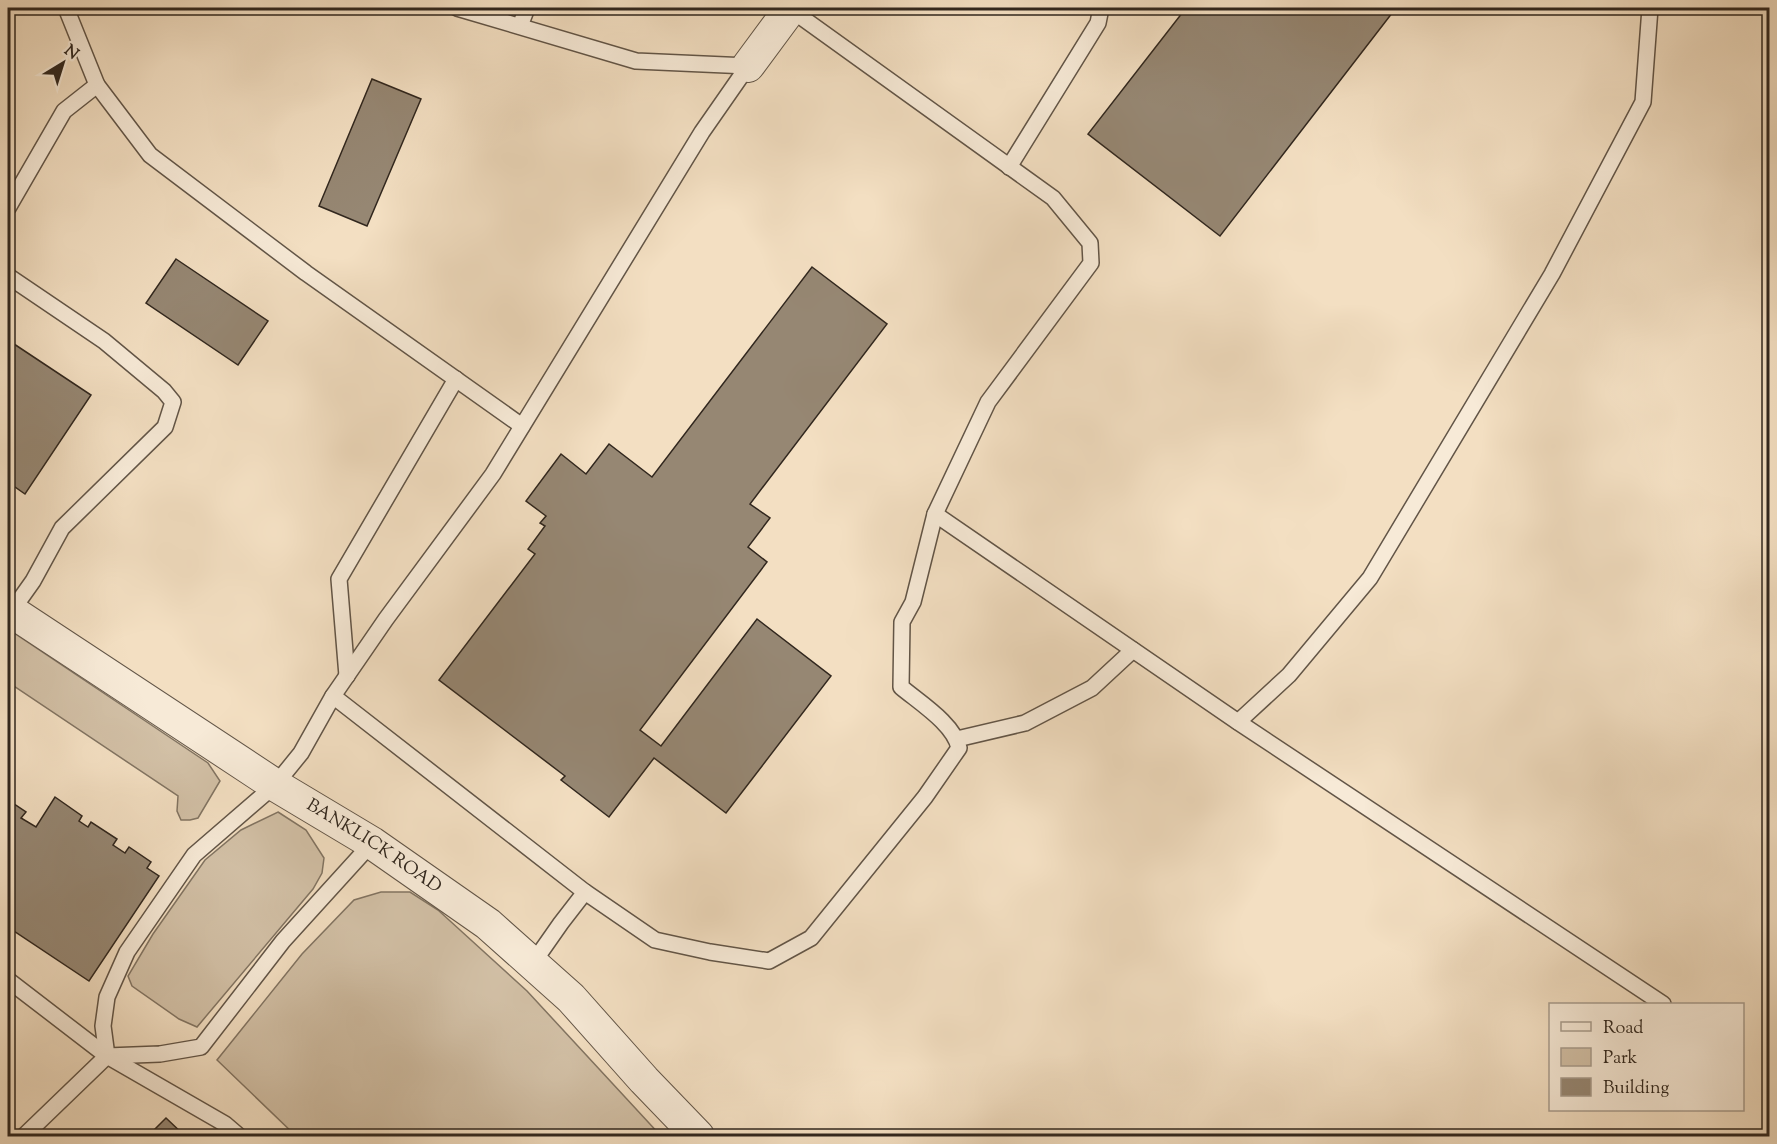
<svg xmlns="http://www.w3.org/2000/svg" width="1777" height="1144" viewBox="0 0 1777 1144" font-family="'Sorts Mill Goudy',serif">
	<rect width="100%" height="100%" fill="#f3dfc2"/>
	<filter id="stains"><feTurbulence type="fractalNoise" baseFrequency=".00333" numOctaves="4"/><feColorMatrix values="0 0 0 0 .2 0 0 0 0 .09 0 0 0 0 .02 0 0 0 .5 -.17"/></filter>
	<radialGradient id="worn" r=".72"><stop offset=".6" stop-color="#630" stop-opacity="0"/><stop offset="1" stop-color="#630" stop-opacity=".3"/></radialGradient>
	<!-- green -->
	<g fill="#d2c0a6" stroke="#827462" stroke-width="1.5">
		<path d="M8 629 208 763 220 781 198 818 190 820H181L177 811 178 796 8 682Z"/>
		<path d="M278 812 306 830 324 858 322 873 313 889 197 1027 179 1019 132 986 128 976 153 934 205 860 241 830Z"/>
		<path d="M381 892H410L438 910 527 991 661 1136H296L217 1060 302 954 354 900Z"/>
	</g>
	<!-- building -->
	<g fill="#968773" stroke="#31271e" stroke-width="1.5">
		<path d="M1186 8H1396L1220 236 1088 134Z"/>
		<path d="M372 79 421 99 367 226 319 206Z"/>
		<path d="M176 259 268 321 238 365 146 303Z"/>
		<path d="M812 267 887 324 750 504 770 518 748 547 767 562 640 730 661 746 757 619 831 676 726 813 654 758 609 817 561 780 565 776 439 680 535 554 528 549 545 526 540 523 546 516 526 501 561 454 586 474 609 444 652 477Z"/>
		<path d="M8 340 91 395 25 494 8 482Z"/>
		<path d="M55 797 82 816 79 821 88 827 91 822 117 839 113 845 125 853 129 847 151 862 147 868 159 876 89 981 8 927V800L26 812 21 818 36 827Z"/>
		<path d="M166 1118 185 1136H148Z"/>
	</g>
	<g fill="none" stroke-linecap="round" stroke-linejoin="round">
		<defs>
			<g id="service">
				<path d="M66 8 97 85 150 155 306 273 522 426"/>
				<path d="M457 8 636 61 748 66"/>
				<path d="M520 26 527 8"/>
				<path d="M1009 167 1098 23 1101 8"/>
				<path d="M8 208 64 111 97 85"/>
				<path d="M8 276 104 341 164 391 173 402 165 427 62 528 33 581 11 612"/>
				<path d="M935 514 1238 722 1663 1004"/>
				<path d="M347 676 339 579 456 379"/>
				<path d="M333 696 585 892"/>
				<path d="M1238 722 1289 675 1370 578 1552 274 1643 102 1650 8"/>
				<path d="M957 739 1025 723 1092 688 1133 650"/>
				<path d="M533 963 561 923 585 892 655 940 710 952 769 961 811 938 925 797 959 748C954 724 920 703 901 687L902 622 913 602 935 514 988 402 1091 263 1090 243 1053 198 790 9"/>
				<path d="M8 980 107 1056 225 1124 239 1136"/>
				<path d="M107 1056 103 1026 107 997 127 952 194 855 275 785 301 753 333 696 386 619 493 474 702 132 748 66"/>
				<path d="M24 1136 107 1056 160 1054 201 1047 283 941 372 843"/>
			</g>
			<g id="minor">
				<path d="M748 66 791 8"/>
				<path id="s1" d="M8 609 275 785 372 843 488 924 571 998 644 1080 698 1136"/>
			</g>
		</defs>
		<!-- service casing -->
		<use href="#service" stroke="#625547" stroke-width="18"/>
		<!-- minor casing -->
		<use href="#minor" stroke="#625547" stroke-width="34"/>
		<!-- service -->
		<use href="#service" stroke="#f7ead7" stroke-width="15"/>
		<!-- minor -->
		<use href="#minor" stroke="#f7ead7" stroke-width="32"/>
	</g>
	<g text-anchor="middle" dominant-baseline="central" stroke-width="4.5" stroke-linejoin="round" paint-order="stroke">
		<!-- street labels -->
		<g font-size="18" fill="#31271e" stroke="#f7ead7">
			<text stroke="none"><textPath href="#s1" startOffset="436">BANKLICK ROAD</textPath></text>
		</g>
	</g>
	<!-- margin -->
	<rect width="1777" height="1144" fill="none" stroke="#f3dfc2" stroke-width="30"/>
	<rect x="9" y="9" width="1759" height="1126" fill="none" stroke="#31271e" stroke-width="3"/>
	<rect x="15" y="15" width="1747" height="1114" fill="none" stroke="#31271e" stroke-width="1.5"/>
	<!-- legend -->
	<rect x="1549" y="1003" width="195" height="108" fill="#f7ead7" stroke="#a89c8d" stroke-width="1.5"/>
	<rect x="1561" y="1022" width="30" height="9" fill="#f7ead7" stroke="#a89c8d" stroke-width="1.5"/>
	<text x="1603" y="1033" font-size="18" fill="#31271e">Road</text>
	<rect x="1561" y="1048" width="30" height="18" fill="#d2c0a6" stroke="#a89c8d" stroke-width="1.5"/>
	<text x="1603" y="1063" font-size="18" fill="#31271e">Park</text>
	<rect x="1561" y="1078" width="30" height="18" fill="#968773" stroke="#a89c8d" stroke-width="1.5"/>
	<text x="1603" y="1093" font-size="18" fill="#31271e">Building</text>
	<!-- north arrow -->
	<g transform="translate(63 63) rotate(38)" stroke="#f7ead7" stroke-width="4.5" paint-order="stroke">
	<path d="M0-4.5L10 22L0 15L-10 22Z" fill="#31271e"/>
	<text y="-9" font-size="16" font-weight="bold" text-anchor="middle" fill="#31271e">N</text>
	</g>
	<rect width="100%" height="100%" filter="url(#stains)"/>
	<rect width="100%" height="100%" fill="url(#worn)"/>
</svg>
